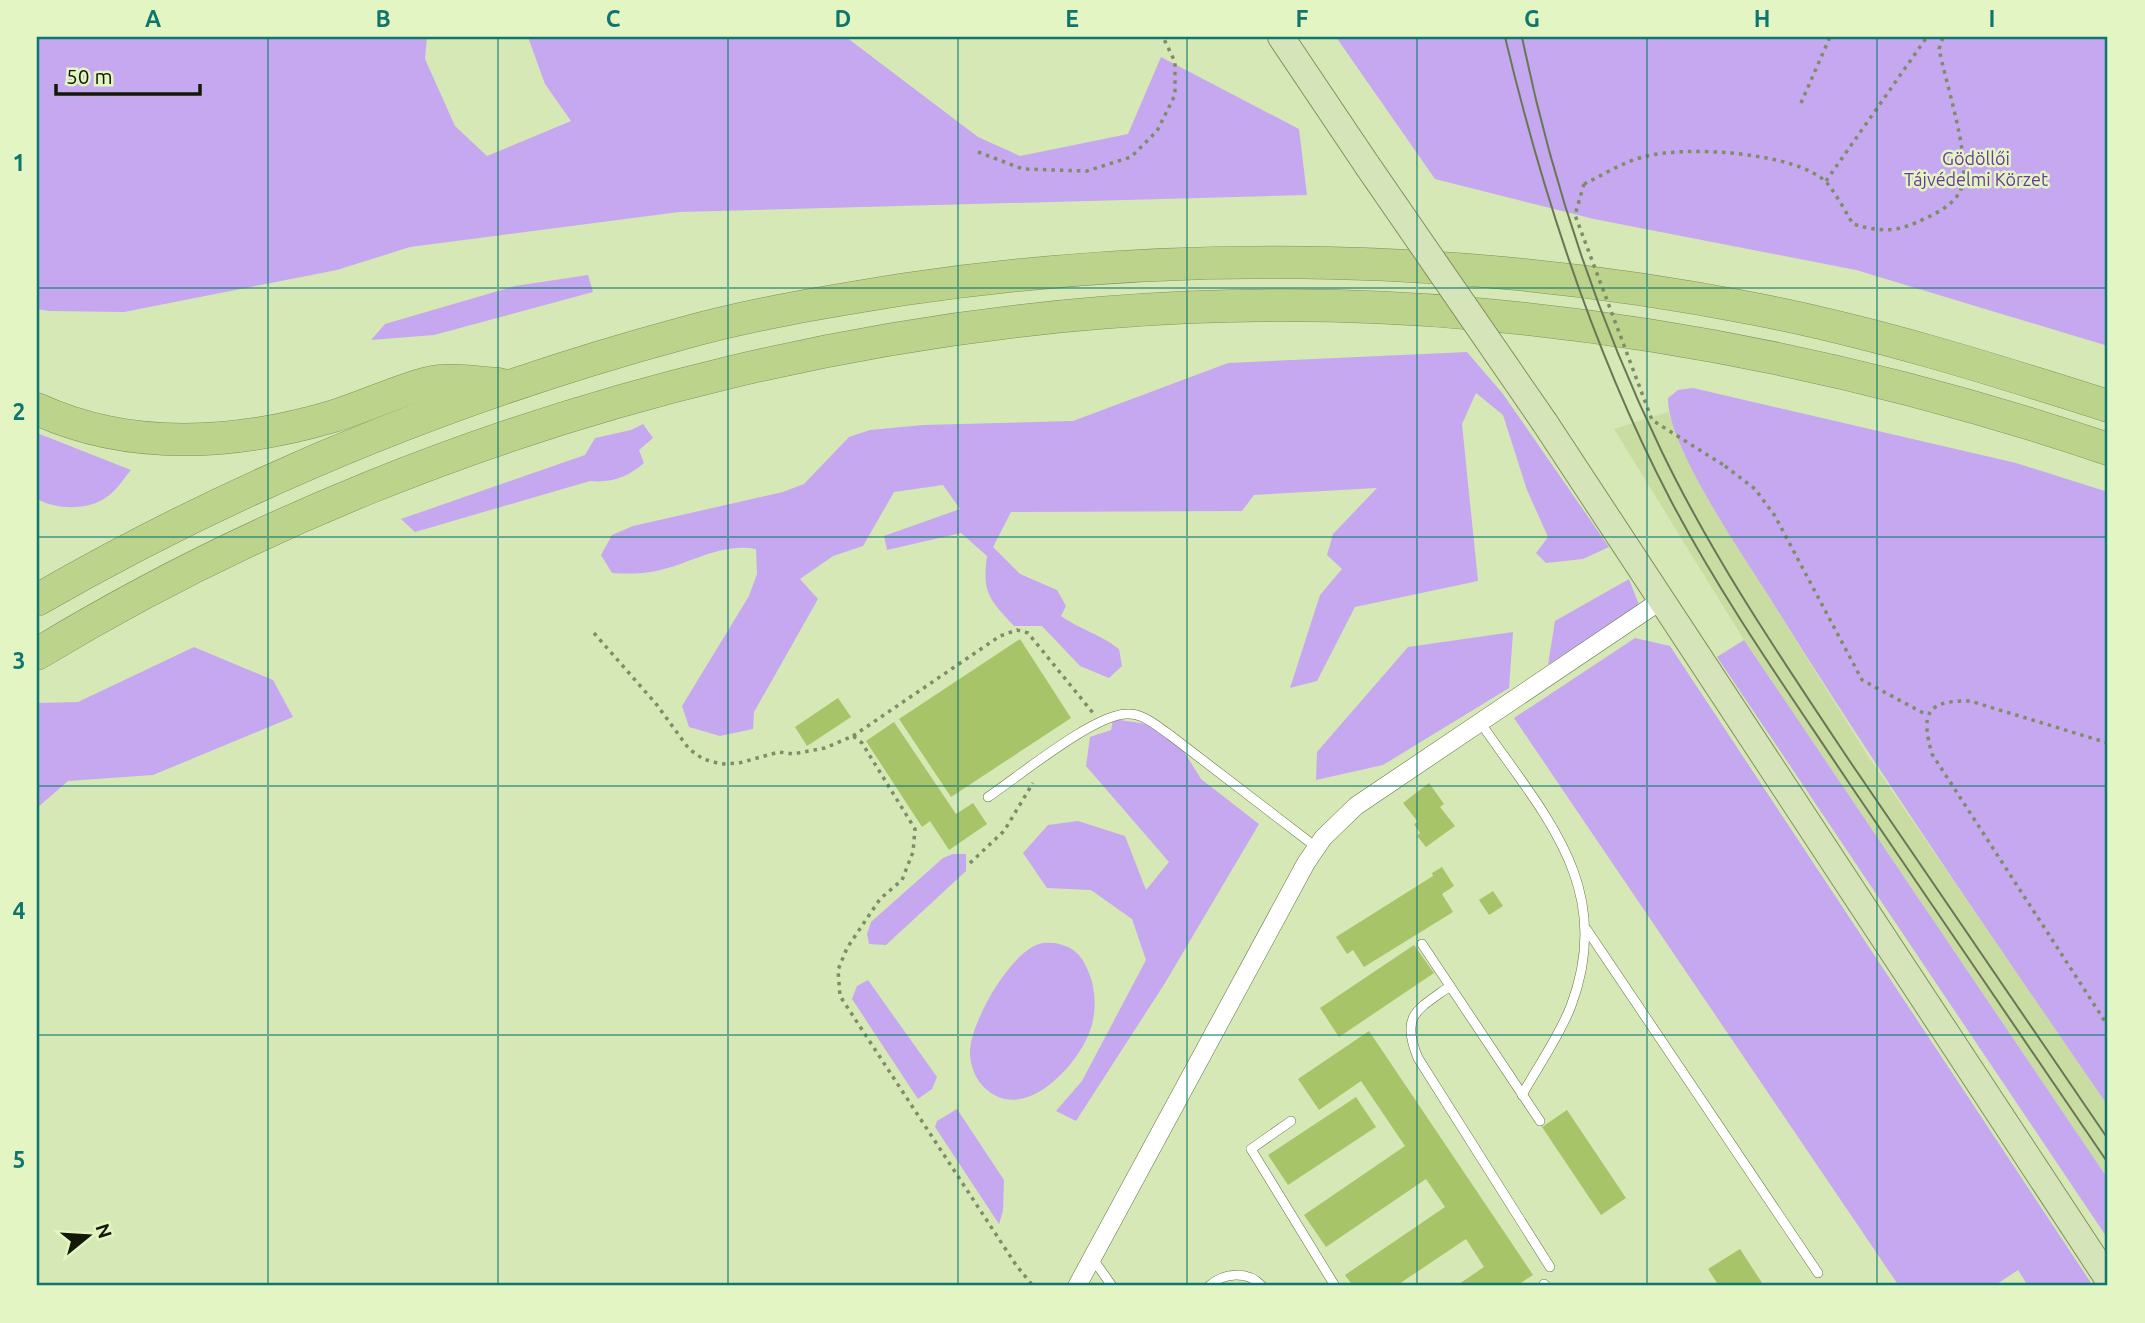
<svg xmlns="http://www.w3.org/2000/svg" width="2145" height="1323" viewBox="0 0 2145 1323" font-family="Ubuntu,sans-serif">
	<rect width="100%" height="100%" fill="#d6e8b5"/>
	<!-- built -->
	<path fill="#c9dda3" d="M1668 412 1691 466 1723 523 1868 756 2108 1106V1179L1744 640 1614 429Z"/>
	<!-- green -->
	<g fill="#c6a8f0">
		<path d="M37 37H427L425 59 455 126 487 156 571 121 545 84 528 37H846L978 137 1020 156 1128 134 1161 57 1299 129 1307 195 679 212 410 247 337 270 124 312 49 311 37 309Z"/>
		<path d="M1336 37H2108V346L1856 270 1594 219 1435 179Z"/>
		<path d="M588 275 593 292 434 335 371 340 385 324 515 286Z"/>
		<path d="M1467 352 1503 394 1609 547 1583 559 1546 563 1536 553 1548 537 1527 490 1503 415 1476 393 1462 424 1478 581 1355 607 1317 681 1290 688 1320 595 1342 569 1327 555 1333 534 1377 488 1254 495 1242 511 1011 512 993 547 1020 574 1057 590 1066 606 1061 616C1083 631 1098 633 1119 649L1122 666 1109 678 1080 666 1042 626H1014C989 599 982 593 987 556L961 533 887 550 884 536 960 509 943 485 894 492 863 546 833 556 800 579 818 599 754 712 753 729 720 736 689 727 682 706 749 596 757 574 756 549C721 542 690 564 656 571 641 574 628 574 612 573L601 555 612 535 633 526 783 492 804 484 849 437 870 430 923 425 1073 421 1228 363Z"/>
		<path d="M1693 388 2016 463 2108 492V1106C1992 937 1876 769 1768 595 1741 552 1667 445 1668 398L1678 390Z"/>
		<path d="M643 424 653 438 639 450 644 463C628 477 612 483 590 481L415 532 401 519 585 455 595 438 631 430Z"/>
		<path d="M37 433 131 470C124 478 117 490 108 496 89 511 57 510 37 499Z"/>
		<path d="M1629 579 1639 605 1548 665 1555 621Z"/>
		<path d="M1513 632 1509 688 1383 765 1316 780 1317 752 1408 647Z"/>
		<path d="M1635 638 1670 646 2093 1286H2028L2018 1270 1994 1286H1899L1514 718Z"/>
		<path d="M1744 640 2108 1179V1239L1717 657Z"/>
		<path d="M194 647 273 680 293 717 153 775 68 781 37 808V703L78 702Z"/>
		<path d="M1113 719 1147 724 1183 750 1201 779 1259 824 1165 983 1076 1121 1056 1111 1082 1081 1146 960 1132 919 1091 890 1047 888 1023 853 1048 825 1078 821 1125 836 1146 890 1169 862 1086 766 1090 737 1111 730Z"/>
		<path d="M953 854H966V871L886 945 869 944 867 934 871 922 943 858Z"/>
		<path d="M1055 943C1074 947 1082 955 1089 973 1097 993 1097 1019 1086 1040 1071 1071 1024 1121 987 1090 976 1081 970 1066 970 1052 970 1023 1010 953 1039 944 1044 942 1051 943 1055 943Z"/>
		<path d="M868 980 937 1077 932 1089 918 1099 852 999 857 986Z"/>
		<path d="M957 1109 1004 1180 1003 1211 999 1224 935 1127 937 1121Z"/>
	</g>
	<!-- building -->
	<g fill="#a7c469">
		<path d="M1020 639 1071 718 951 797 899 719Z"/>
		<path d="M838 698 851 717 807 746 795 727Z"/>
		<path d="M894 722 956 814 973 803 987 824 949 850 930 821 922 827 866 741Z"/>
		<path d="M1429 783 1444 804 1440 807 1455 826 1426 847 1417 836 1420 833 1414 824 1418 822 1403 803Z"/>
		<path d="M1442 867 1454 886 1442 894 1453 912 1364 967 1353 950 1347 954 1336 937 1433 876 1432 873Z"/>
		<path d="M1493 891 1503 906 1489 915 1479 900Z"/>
		<path d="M1414 945 1434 973 1339 1037 1320 1008Z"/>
		<path d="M1369 1031 1533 1275 1516 1286H1456L1484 1267 1466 1239 1396 1286H1353L1345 1275 1445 1207 1426 1179 1326 1247 1304 1215 1405 1146 1361 1081 1319 1110 1298 1079Z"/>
		<path d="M1356 1097 1376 1127 1288 1185 1268 1155Z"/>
		<path d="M1567 1110 1626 1198 1601 1215 1542 1127Z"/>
		<path d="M1740 1249 1764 1286H1719L1708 1269Z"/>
	</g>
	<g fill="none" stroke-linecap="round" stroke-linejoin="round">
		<defs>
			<g id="lane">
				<path d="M1480 722C1543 814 1616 886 1571 1006 1559 1037 1538 1066 1522 1095"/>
				<path d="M988 797C1018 777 1094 714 1127 714 1143 713 1157 726 1170 735L1316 847"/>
				<path d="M1587 930 1818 1273"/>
				<path d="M1422 944 1540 1121"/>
				<path d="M1450 986C1417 1010 1400 1015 1418 1058L1550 1267"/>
				<path d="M1291 1121 1251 1149 1335 1286"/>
				<path d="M1093 1259 1112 1286"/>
				<path d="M1544 1284 1546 1286"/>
				<path d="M1209 1286C1224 1272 1248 1271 1262 1286"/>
			</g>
			<path id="street" d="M1077 1286 1306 863 1323 838 1356 806 1663 599"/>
			<g id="primary">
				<path d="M1281 37 1367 165"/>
				<path d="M1545 423 2108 1279"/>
			</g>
			<g id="highway">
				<path d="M37 409C130 452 237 445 334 416 364 407 412 384 440 381 459 379 480 383 499 384"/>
				<path d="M37 600C240 483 458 394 684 333 756 313 832 301 906 289 1187 248 1475 254 1755 309 1874 332 1992 369 2108 406"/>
				<path d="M37 654C453 401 990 269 1476 314 1691 333 1904 380 2108 449"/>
			</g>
		</defs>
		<!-- lane casing -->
		<use href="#lane" stroke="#637243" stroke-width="10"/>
		<!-- street casing -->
		<use href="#street" stroke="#637243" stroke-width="19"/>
		<!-- primary casing -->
		<use href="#primary" stroke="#80925c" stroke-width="28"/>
		<!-- highway casing -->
		<use href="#highway" stroke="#80925c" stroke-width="33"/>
		<!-- path -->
		<g stroke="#7f8c67" stroke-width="3.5" stroke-dasharray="3.5 5" stroke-linecap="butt">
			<path d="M1801 103 1830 37"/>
			<path d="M978 152 1023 169 1087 171 1131 157 1157 131 1175 95V62L1163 37"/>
			<path d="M1826 181 1927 37"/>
			<path d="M1584 184C1603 175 1623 162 1643 157 1683 145 1798 152 1827 183 1837 195 1845 211 1853 224 1883 233 1898 232 1926 218 1941 211 1960 201 1963 182 1968 150 1946 83 1939 49L1943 37"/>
			<path d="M1725 466 1755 489 1775 516 1862 680 1927 715"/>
			<path d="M594 633 657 705 689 749 703 759 721 764 739 763 779 752 793 754 825 748 853 736 862 743 915 829 913 852 902 880 880 899 847 948 838 970 840 996 1016 1265 1033 1286"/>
			<path d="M853 736 1000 636 1017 630 1028 633 1093 713"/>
			<path d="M2108 743 1970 701C1925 700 1921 715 1932 754L2108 1026"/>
			<path d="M970 863 1004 831 1033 783"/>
		</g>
		<!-- lane -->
		<use href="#lane" stroke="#fff" stroke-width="9"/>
		<!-- street -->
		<use href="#street" stroke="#fff" stroke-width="18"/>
		<!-- primary -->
		<use href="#primary" stroke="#d6e5b9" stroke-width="26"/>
		<!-- highway -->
		<use href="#highway" stroke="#bbd38a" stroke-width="32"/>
		<!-- tram -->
		<g stroke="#6a7654" stroke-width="2">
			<path d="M1505 37C1543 196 1594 353 1670 499 1722 598 1787 690 1849 783 1935 910 2022 1036 2108 1163"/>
			<path d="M1522 37C1551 179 1598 319 1661 450 1714 560 1783 661 1851 763 1936 889 2022 1014 2108 1139"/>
		</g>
		<defs>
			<path id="primary-bridge" d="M1367 165 1545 423"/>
		</defs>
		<!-- primary-bridge casing -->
		<use href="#primary-bridge" stroke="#80925c" stroke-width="28" stroke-linecap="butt"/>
		<!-- path-bridge -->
		<path stroke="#7f8c67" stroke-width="3.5" stroke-dasharray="3.5 5" stroke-linecap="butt" d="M1584 184 1575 215 1652 420 1725 466"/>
		<!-- primary-bridge -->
		<use href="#primary-bridge" stroke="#d6e5b9" stroke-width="26"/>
	</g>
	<!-- grid -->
	<path fill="none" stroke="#0f766e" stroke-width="2" stroke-opacity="0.55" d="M268 37V1286M498 37V1286M728 37V1286M958 37V1286M1187 37V1286M1417 37V1286M1647 37V1286M1877 37V1286M37 288H2108M37 537H2108M37 786H2108M37 1035H2108"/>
	<g text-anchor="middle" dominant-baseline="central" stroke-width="5" stroke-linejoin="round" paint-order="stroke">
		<!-- park labels -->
		<g font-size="18" fill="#6a3b9a" stroke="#e3f5c2">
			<text x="1976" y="158">Gödöllői<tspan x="1976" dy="21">Tájvédelmi Körzet</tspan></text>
		</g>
	</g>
	<!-- border -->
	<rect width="2145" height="1323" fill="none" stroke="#e3f5c2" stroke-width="77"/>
	<!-- north arrow -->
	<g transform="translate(88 1236) rotate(72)" stroke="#e3f5c2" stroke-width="5" paint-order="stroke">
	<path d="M0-5L12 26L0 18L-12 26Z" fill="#131906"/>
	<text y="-10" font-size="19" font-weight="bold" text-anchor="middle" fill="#131906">N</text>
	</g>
	<!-- scale -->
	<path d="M56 84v10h144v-10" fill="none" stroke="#131906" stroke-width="3.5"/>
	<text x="66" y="84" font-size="21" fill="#131906" stroke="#e3f5c2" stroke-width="5" paint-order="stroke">50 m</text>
	<rect x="38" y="38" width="2068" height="1246" fill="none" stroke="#0f766e" stroke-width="2.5"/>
	<g font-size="23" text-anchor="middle" font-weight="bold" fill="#0f766e">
		<text x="153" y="27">A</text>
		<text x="383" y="27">B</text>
		<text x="613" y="27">C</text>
		<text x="843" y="27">D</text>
		<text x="1072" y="27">E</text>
		<text x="1302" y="27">F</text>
		<text x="1532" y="27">G</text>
		<text x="1762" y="27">H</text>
		<text x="1992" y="27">I</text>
		<text x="19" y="171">1</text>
		<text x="19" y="420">2</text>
		<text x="19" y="669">3</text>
		<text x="19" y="919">4</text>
		<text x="19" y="1168">5</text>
	</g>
</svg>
